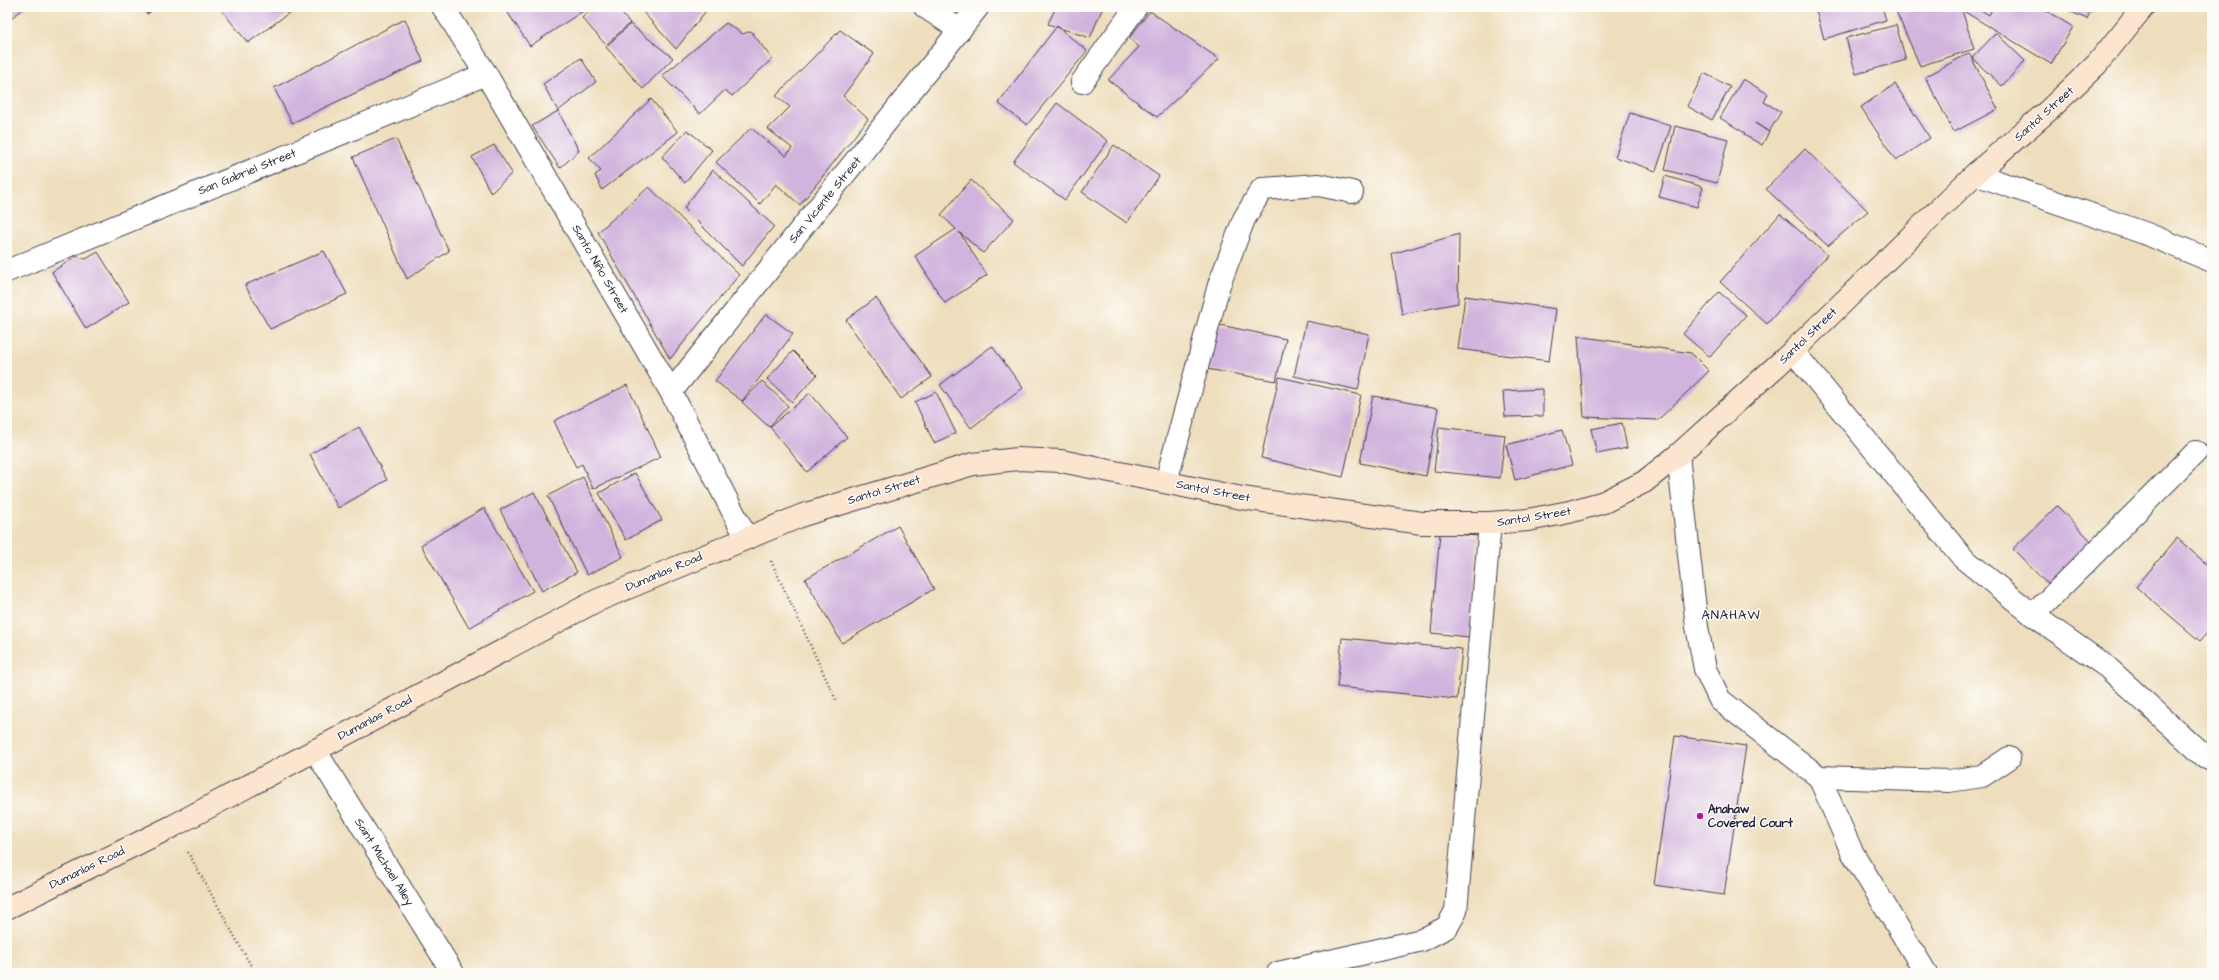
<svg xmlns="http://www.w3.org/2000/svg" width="2219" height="980" viewBox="0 0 2219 980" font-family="'Architects Daughter',sans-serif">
	<rect width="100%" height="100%" fill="#fdfcf7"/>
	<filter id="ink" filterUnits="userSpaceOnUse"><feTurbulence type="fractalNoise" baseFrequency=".025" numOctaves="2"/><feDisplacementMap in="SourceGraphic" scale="8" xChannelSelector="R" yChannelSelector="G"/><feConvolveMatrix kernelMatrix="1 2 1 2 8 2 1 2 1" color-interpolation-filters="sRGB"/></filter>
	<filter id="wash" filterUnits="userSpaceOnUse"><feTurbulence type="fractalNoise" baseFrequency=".012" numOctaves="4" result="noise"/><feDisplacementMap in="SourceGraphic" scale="16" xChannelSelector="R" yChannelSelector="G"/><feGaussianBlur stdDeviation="0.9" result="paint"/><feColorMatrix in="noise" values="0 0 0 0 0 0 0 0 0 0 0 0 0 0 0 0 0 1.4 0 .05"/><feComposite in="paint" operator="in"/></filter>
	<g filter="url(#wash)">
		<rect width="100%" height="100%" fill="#eedebd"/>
		<g id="blocks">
			<!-- building -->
			<g fill="#d1b3dd">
				<path d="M7 7H26L7 21Z"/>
				<path d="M143 7H158L147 14Z"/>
				<path d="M219 7H297L248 43Z"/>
				<path d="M504 7H589L530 46Z"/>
				<path d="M594 7H616L630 23 606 45 582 18Z"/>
				<path d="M644 7H709L676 49 642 11Z"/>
				<path d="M1049 7H1103L1090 38 1048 24 1055 9Z"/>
				<path d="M1815 7H1882L1886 20 1824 39Z"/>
				<path d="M1905 7H1961L1974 49 1920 66 1895 9Z"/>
				<path d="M1967 7H1976L1989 15 1993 7H2040L2073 27 2051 64 1965 12Z"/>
				<path d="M2071 7H2092L2087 19 2069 11Z"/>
				<path d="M1150 11 1219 59 1157 117 1108 80 1139 47 1129 38Z"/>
				<path d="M405 19 423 61 292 123 274 88Z"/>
				<path d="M726 23 743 34 751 31 772 59 732 96 725 90 700 114 662 76Z"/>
				<path d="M630 24 673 58 643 89 606 47Z"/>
				<path d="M1896 25 1906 60 1856 74 1846 38Z"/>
				<path d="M1057 26 1087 51 1027 125 998 103Z"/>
				<path d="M840 30 874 54 843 96 868 119 800 205 776 184 760 204 716 162 751 128 786 156 792 148 768 129 790 107 776 96Z"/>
				<path d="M1996 33 2025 61 2002 86 1972 58Z"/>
				<path d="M1969 53 1998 109 1954 132 1925 77Z"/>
				<path d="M581 58 596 82 558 111 543 84Z"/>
				<path d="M1704 73 1730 87 1712 120 1687 106Z"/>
				<path d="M1743 79 1768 94 1764 102 1781 112 1769 132 1755 123 1769 132 1762 145 1744 135 1745 133 1720 118Z"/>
				<path d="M1895 84 1930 138 1896 161 1861 107Z"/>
				<path d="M651 99 678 132 602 190 595 175 601 171 589 158Z"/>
				<path d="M1057 103 1108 141 1065 200 1013 162Z"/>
				<path d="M558 111 579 151 560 168 532 126Z"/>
				<path d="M1630 113 1671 126 1656 171 1615 157Z"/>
				<path d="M1675 126 1728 139 1717 183 1665 170Z"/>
				<path d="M687 130 712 150 685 183 662 157Z"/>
				<path d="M396 139 449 251 407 279 353 157Z"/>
				<path d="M494 145 512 173 491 193 472 157Z"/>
				<path d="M1114 145 1159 176 1127 223 1082 192Z"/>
				<path d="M1805 149 1868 211 1828 246 1766 189Z"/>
				<path d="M713 170 774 226 742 266 684 208Z"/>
				<path d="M1665 176 1703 187 1697 207 1659 197Z"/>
				<path d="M971 180 1014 219 983 253 959 232 987 275 945 303 915 256 956 229 941 215Z"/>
				<path d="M649 187 739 275 670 359 598 232Z"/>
				<path d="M1780 214 1827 255 1767 324 1720 282Z"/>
				<path d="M1459 234 1458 303 1402 314 1392 254Z"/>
				<path d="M324 251 347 294 270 329 245 285Z"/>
				<path d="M98 252 129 302 86 329 52 272 76 256 86 259Z"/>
				<path d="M1719 292 1746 315 1710 357 1683 334Z"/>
				<path d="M1465 296 1556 309 1549 361 1458 349Z"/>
				<path d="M876 298 932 377 901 399 846 320Z"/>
				<path d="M766 314 793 334 742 401 715 381Z"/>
				<path d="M1306 321 1369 334 1358 390 1294 376Z"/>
				<path d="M1211 323 1286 339 1276 381 1201 368Z"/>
				<path d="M1578 336 1691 353 1709 371 1658 420 1584 417Z"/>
				<path d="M992 346 1023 388 971 428 940 385Z"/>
				<path d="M793 351 817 375 792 402 767 379Z"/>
				<path d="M1279 377 1361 395 1343 477 1261 458Z"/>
				<path d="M762 381 788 406 769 427 742 402Z"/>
				<path d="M627 385 661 457 593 489 582 464 576 467 554 421Z"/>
				<path d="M1543 389V416L1505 417 1503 391Z"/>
				<path d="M936 392 956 433 934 443 915 402Z"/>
				<path d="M810 393 847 437 807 472 770 427Z"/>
				<path d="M1373 396 1438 408 1426 476 1360 463Z"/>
				<path d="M1622 423 1627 448 1597 454 1591 429Z"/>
				<path d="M359 427 387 480 338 508 310 454Z"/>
				<path d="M1439 427 1505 435 1500 478 1434 471Z"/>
				<path d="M1562 430 1572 465 1515 480 1506 445Z"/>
				<path d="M635 473 662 520 626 540 599 493Z"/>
				<path d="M583 477 623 557 587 575 548 496Z"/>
				<path d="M534 492 577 572 542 591 500 510Z"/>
				<path d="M2057 506 2099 549 2055 592 2013 549Z"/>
				<path d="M484 508 533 591 469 628 421 545Z"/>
				<path d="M898 526 934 589 842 643 805 579Z"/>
				<path d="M1440 533 1478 536 1469 637 1431 633Z"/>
				<path d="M2177 538 2212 569V627L2200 641 2136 587Z"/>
				<path d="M1342 638 1462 649 1457 699 1337 687Z"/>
				<path d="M1675 736 1746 746 1724 895 1654 885Z"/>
			</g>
		</g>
	</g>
	<g filter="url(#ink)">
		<use href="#blocks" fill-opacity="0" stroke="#413e4e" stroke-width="1"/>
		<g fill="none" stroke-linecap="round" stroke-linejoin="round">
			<defs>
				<g id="minor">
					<path d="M443 7 486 74 671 392 746 537"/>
					<path d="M925 7 960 30"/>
					<path d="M1082 82 1136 7"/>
					<path d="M1975 174 2147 234 2212 261"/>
					<path d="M7 271 486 74"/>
					<path d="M1793 351 1963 558 2033 615 2107 667 2204 756 2212 761"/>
					<path d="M671 392 978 7"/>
					<path d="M1678 455 1697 627 1705 669 1720 700 1819 777 1852 852 1926 973"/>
					<path d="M1166 482 1219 285 1244 219 1262 189 1319 185 1352 192"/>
					<path d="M2033 615 2196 452"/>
					<path d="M315 750 453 973"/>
					<path d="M1819 777 1949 781 1982 776 2009 758"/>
					<path d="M1278 973 1422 940 1447 927 1456 911 1490 523"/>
				</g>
				<path id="secondary" d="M7 908 173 826 596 601 803 515 973 464 1018 459 1061 461 1242 498 1422 523H1490L1528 520 1569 512 1604 502 1644 482 1678 455 1793 351 1975 174 2050 109 2097 64 2143 7"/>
			</defs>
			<!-- minor casing -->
			<use href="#minor" stroke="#413e4e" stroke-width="24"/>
			<!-- secondary casing -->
			<use href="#secondary" stroke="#413e4e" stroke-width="24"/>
			<!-- path -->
			<g stroke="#413e4e" stroke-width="2.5" stroke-dasharray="1 3" stroke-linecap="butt">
				<path d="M771 561 836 700"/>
				<path d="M188 852 255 973"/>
			</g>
			<!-- minor -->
			<use href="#minor" stroke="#fff" stroke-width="22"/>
			<!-- secondary -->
			<use href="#secondary" stroke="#fce5cf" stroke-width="22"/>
		</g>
	</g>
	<!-- markers -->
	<circle fill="#b5179e" stroke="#fdfcf7" stroke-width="1.5" cx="1700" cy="816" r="4"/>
	<g text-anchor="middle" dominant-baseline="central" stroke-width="3" stroke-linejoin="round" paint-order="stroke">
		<!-- street labels -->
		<g font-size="12" fill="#22223b" stroke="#fdfcf7">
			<text transform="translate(2044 114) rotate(-42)">Santol Street</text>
			<text transform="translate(247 172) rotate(-22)">San Gabriel Street</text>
			<text transform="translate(825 200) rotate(-51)">San Vicente Street</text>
			<text transform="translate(600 269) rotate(60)">Santo Niño Street</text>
			<text transform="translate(1808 336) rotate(-44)">Santol Street</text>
			<text transform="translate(884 490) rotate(-17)">Santol Street</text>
			<text transform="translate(1213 491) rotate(11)">Santol Street</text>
			<text transform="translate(1534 517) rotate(-9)">Santol Street</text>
			<text transform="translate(664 572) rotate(-23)">Dumanlas Road</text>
			<text transform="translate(375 718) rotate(-28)">Dumanlas Road</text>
			<text transform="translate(384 862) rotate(58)">Saint Michael Alley</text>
			<text transform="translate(87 868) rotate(-26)">Dumanlas Road</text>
		</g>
		<!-- poi labels -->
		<g font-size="12" font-weight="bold" fill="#22223b" stroke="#fdfcf7" text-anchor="start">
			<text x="1708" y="809">Anahaw<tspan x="1708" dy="14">Covered Court</tspan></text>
		</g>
		<!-- neighbourhood labels -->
		<g font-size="13" letter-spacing="1" fill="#22223b" stroke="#fdfcf7">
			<text x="1731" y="615">ANAHAW</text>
		</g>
	</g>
	<!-- margin -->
	<rect width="2219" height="980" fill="none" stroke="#fdfcf7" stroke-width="24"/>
</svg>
